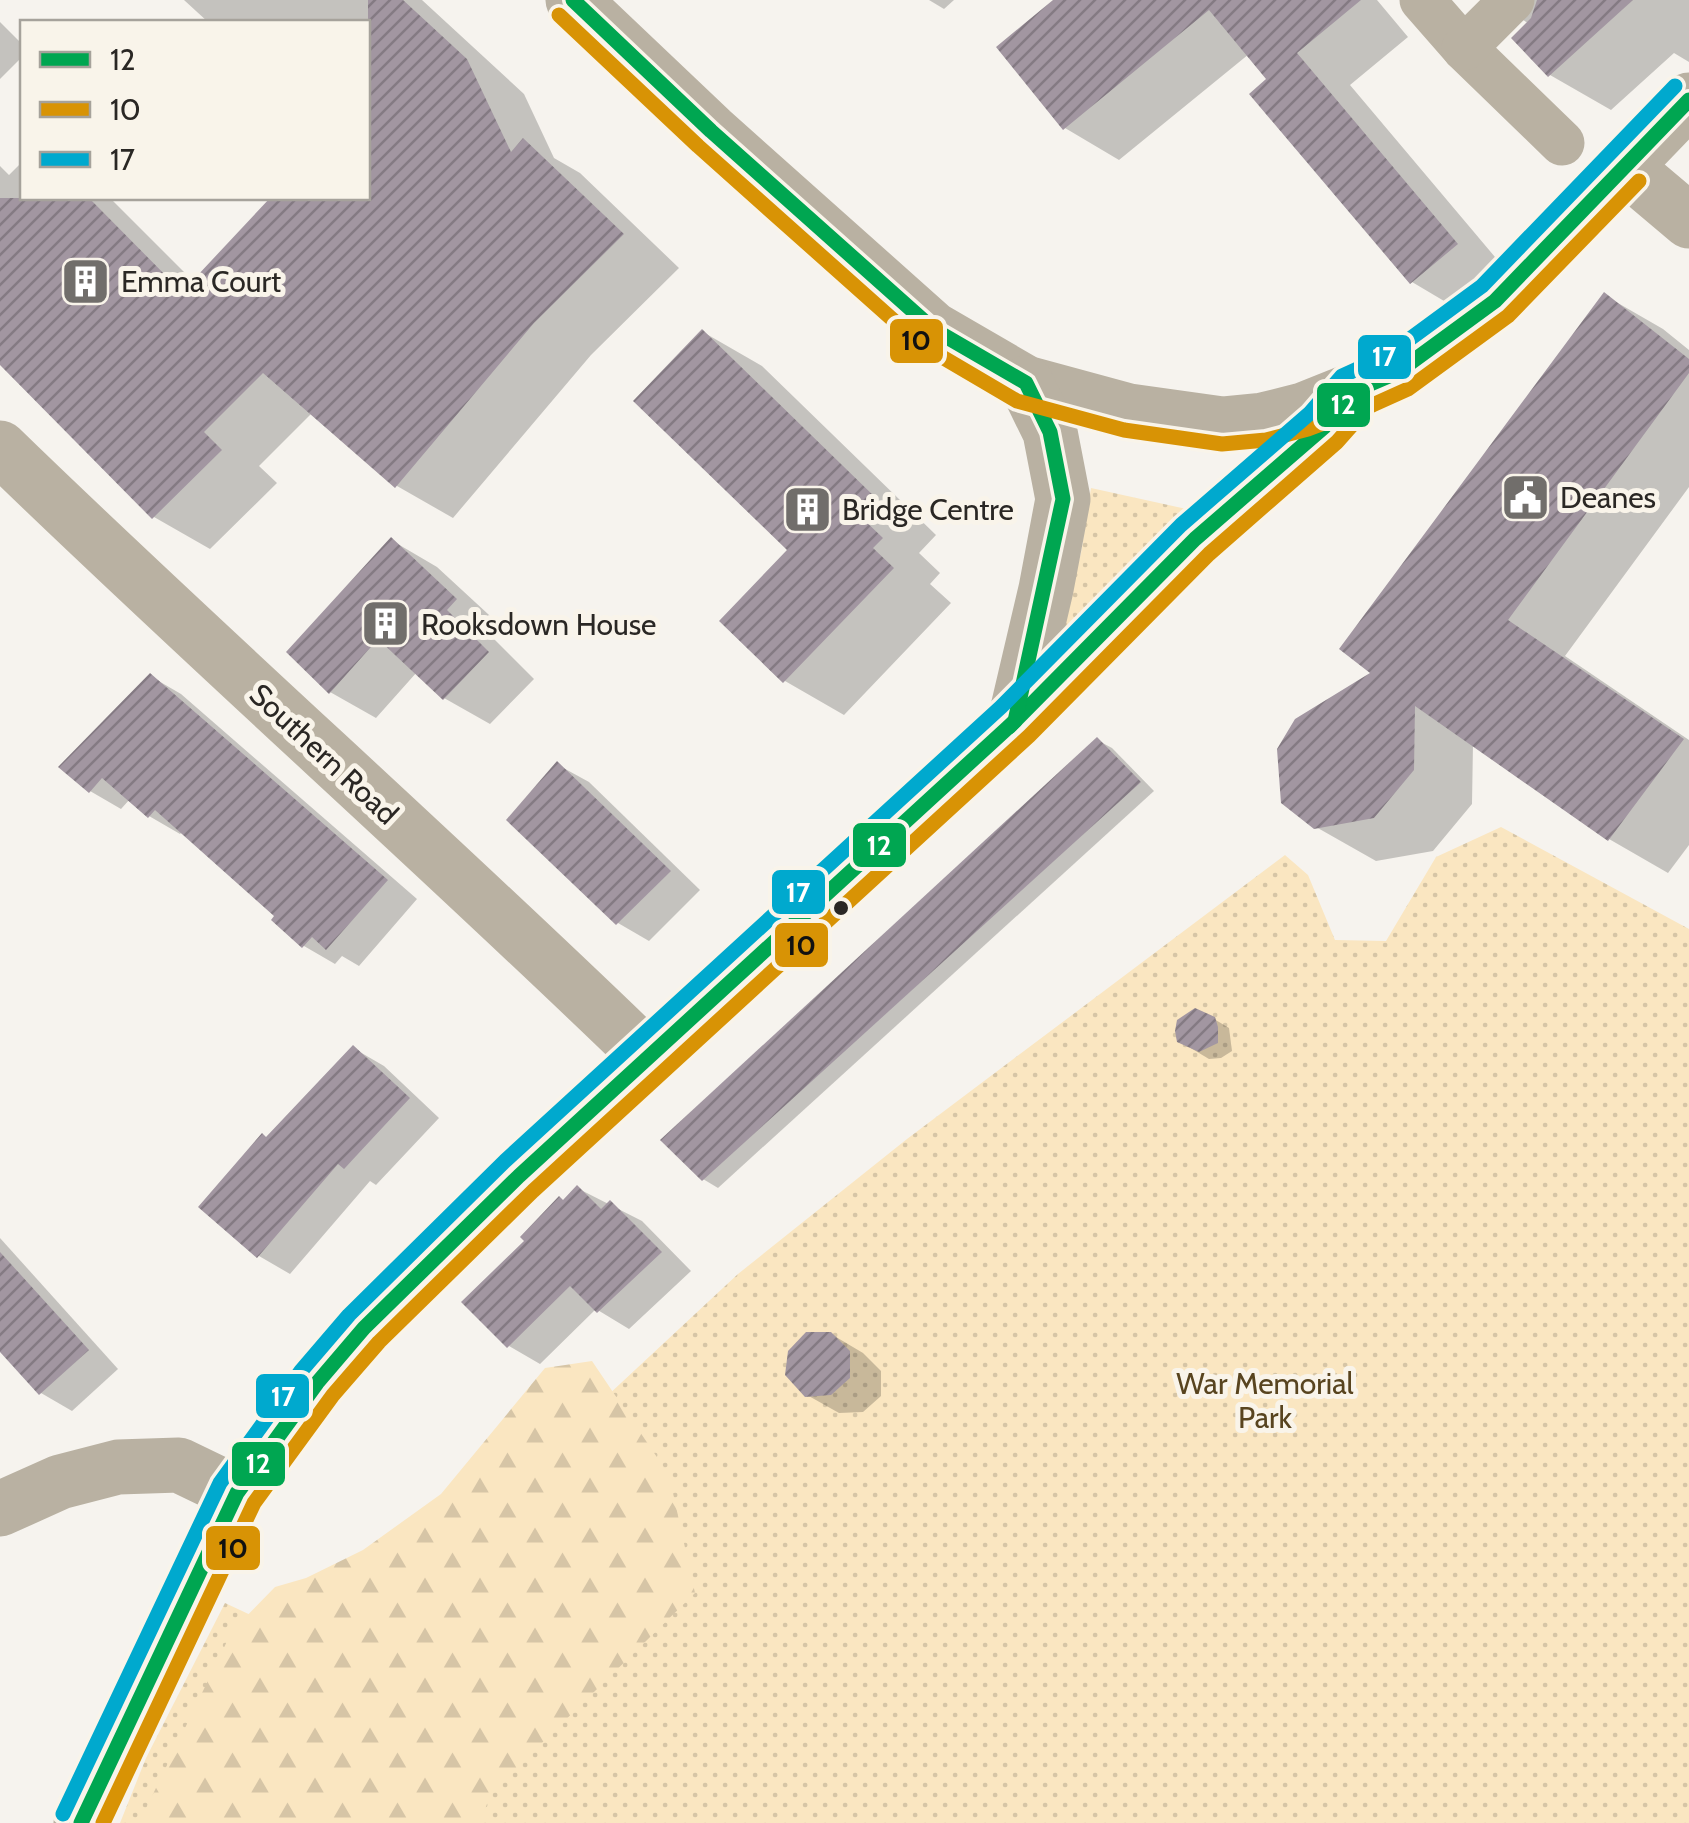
<svg xmlns="http://www.w3.org/2000/svg" width="1689" height="1823" viewBox="0 0 1689 1823" font-family="Cabin,sans-serif">
	<defs>
		<pattern id="grass-dots" width="8" height="8" patternUnits="userSpaceOnUse" patternTransform="scale(2.5)"><rect width="8" height="8" fill="#fae6c1"/><path d="M2 2h.1M6 6h.1" fill="none" stroke="#d6c5a6" stroke-width="1.8" stroke-linecap="round"/></pattern>
		<pattern id="forest-firs" width="22" height="20" patternUnits="userSpaceOnUse" patternTransform="scale(2.5)"><rect width="22" height="20" fill="#fae6c1"/><path d="M5 1l3.5 6h-7zM16 11l3.5 6h-7z" fill="#d6c5a6"/></pattern>
		<pattern id="building-hatch" width="6" height="6" patternUnits="userSpaceOnUse" patternTransform="scale(2.5)"><rect width="6" height="6" fill="#a296a1"/><path d="M-1 1l2-2M0 6l6-6M5 7l2-2" fill="none" stroke="#847a83"/></pattern>
	</defs>
	<rect width="100%" height="100%" fill="#f6f3ee"/>
	<!-- grass -->
	<g fill="url(#grass-dots)">
		<path d="M1091 488 1191 510 1053 652 1081 553Z"/>
		<path d="M1501 827 1689 929V1823H120L146 1758 225 1603 331 1653 738 1274 907 1139 1285 855 1308 875 1335 940 1386 941 1436 857Z"/>
	</g>
	<!-- forest -->
	<path fill="url(#forest-firs)" d="M592 1361 669 1475 695 1593 491 1793 480 1823H139L232 1631 275 1587 306 1578 363 1550 441 1494 545 1368Z"/>
	<!-- shadow -->
	<g fill="#0003">
		<path d="M184 0H422L524 94 554 158 580 173 679 268 591 355 453 518 397 486 312 413 259 466 277 483 210 549 154 517 0 361V166L9 175 22 162V198H110L195 283 274 198H368V22H208Z"/>
		<path d="M929 0H954L944 9Z"/>
		<path d="M1057 0H1377L1408 37 1350 85 1511 276 1466 314 1412 282 1270 79 1249 54 1119 160 1065 128Z"/>
		<path d="M1489 0H1689V62L1674 53 1611 110 1550 75 1515 38 1528 23Z"/>
		<path d="M0 22 22 44V57L0 79Z"/>
		<path d="M1604 295 1663 329 1689 350V487L1565 656 1689 740V845L1668 873 1609 839 1473 744 1472 804 1433 851 1376 861 1316 827Z"/>
		<path d="M703 332 762 366 936 535 919 553 940 573 930 584 951 603 844 715 785 681 791 550Z"/>
		<path d="M391 540 437 567 501 626 492 637 534 679 490 724 444 698 417 672 376 718 330 692Z"/>
		<path d="M150 676 181 694 417 899 359 966 342 956 335 964 304 946 278 916 183 831 180 834 149 816 130 799 121 809 90 791Z"/>
		<path d="M1097 740 1112 748 1154 791 718 1188 703 1179Z"/>
		<path d="M558 765 589 782 700 890 649 941 618 923Z"/>
		<path d="M1214 1019 1229 1028 1232 1051 1221 1058 1209 1059 1179 1041Z"/>
		<path d="M353 1048 384 1066 439 1118 376 1185 370 1181 290 1274 259 1256 201 1207Z"/>
		<path d="M577 1188 642 1221 691 1271 629 1329 596 1309 540 1364 509 1346 564 1202Z"/>
		<path d="M0 1238 118 1369 72 1411 41 1393 0 1349Z"/>
		<path d="M831 1334 863 1353 881 1371V1396L863 1412 839 1413 807 1395Z"/>
	</g>
	<!-- building -->
	<g fill="url(#building-hatch)">
		<path d="M368 0H403L467 59 511 152 523 138 624 234 534 323 395 488 263 373 204 432 222 450 152 519 0 365V198H89L182 292 270 198H368Z"/>
		<path d="M1053 0H1361L1297 53 1458 244 1410 284 1249 94 1266 79 1209 10 1063 130 996 47Z"/>
		<path d="M1537 0H1633L1548 77 1511 38 1531 18Z"/>
		<path d="M1604 292 1689 359V373L1508 620 1684 739 1608 841 1415 706 1414 770 1374 818 1314 829 1281 803 1277 749 1295 719 1370 673 1339 649Z"/>
		<path d="M702 329 878 500 861 517 883 538 873 548 894 568 783 683 719 621 787 550 633 401Z"/>
		<path d="M391 537 457 599 447 610 489 652 443 700 378 639 329 694 286 652Z"/>
		<path d="M150 673 388 880 326 950 312 937 302 948 271 920 274 916 155 810 148 818 102 778 89 793 58 767Z"/>
		<path d="M1097 737 1141 782 702 1181 660 1140Z"/>
		<path d="M557 761 671 871 616 925 506 820Z"/>
		<path d="M1195 1008 1215 1017 1218 1027V1043L1199 1052 1177 1042 1175 1031 1177 1020Z"/>
		<path d="M353 1045 410 1098 344 1169 338 1164 257 1258 198 1207 262 1133 266 1137Z"/>
		<path d="M577 1185 601 1209 610 1200 662 1252 597 1313 570 1286 507 1348 461 1302 524 1241 520 1237 559 1196 563 1200Z"/>
		<path d="M0 1252 89 1350 39 1395 0 1352Z"/>
		<path d="M806 1332H831L850 1351V1378L831 1395 805 1397 785 1375 788 1351Z"/>
	</g>
	<g fill="none" stroke-linecap="round" stroke-linejoin="round">
		<!-- pedestrian -->
		<g stroke="#b9b1a2" stroke-width="45">
			<path d="M1422 0 1464 48 1562 143"/>
			<path d="M1464 48 1512 0"/>
		</g>
		<!-- minor -->
		<g stroke="#b9b1a2" stroke-width="55">
			<path d="M0 448C213 655 436 851 649 1058"/>
			<path d="M0 1509 60 1482 118 1467 179 1465 237 1493"/>
		</g>
		<!-- tertiary -->
		<g stroke="#b9b1a2" stroke-width="55">
			<path d="M573 0 711 131 933 329 1026 383 1129 411 1222 424 1263 420 1303 410 1398 372 1495 301 1689 100"/>
			<path d="M1625 167 1689 221"/>
			<path d="M1015 721 1046 589 1063 499 1050 432 1026 383"/>
			<path d="M81 1823 237 1493 317 1383 364 1328 519 1176 1015 721 1195 539 1324 427 1356 390"/>
		</g>
		<defs>
			<g id="bus-1">
				<path d="M1009 727 1195 539 1324 427 1356 390 1398 372 1495 301 1689 100"/>
				<path d="M81 1823 237 1493 317 1383 364 1328 519 1176 1015 721 1063 499 1050 432 1026 383 933 329 711 131 573 0"/>
			</g>
			<g id="bus-2">
				<path d="M559 15 698 146 920 344 1017 401 1124 430 1222 444 1266 440 1308 429 1372 405"/>
				<path d="M103 1823 254 1503 333 1395 379 1342 533 1191 1029 736 1209 554 1337 442 1368 407 1408 389 1508 316 1639 181"/>
			</g>
			<path id="bus-3" d="M63 1814 220 1483 301 1371 349 1315 505 1161 1001 707 1181 525 1310 413 1342 376 1388 355 1482 286 1675 86"/>
		</defs>
		<!-- bus-1 casing -->
		<use href="#bus-1" stroke="#f9f4ea" stroke-width="22"/>
		<!-- bus-2 casing -->
		<use href="#bus-2" stroke="#f9f4ea" stroke-width="22"/>
		<!-- bus-3 casing -->
		<use href="#bus-3" stroke="#f9f4ea" stroke-width="22"/>
		<!-- bus-1 -->
		<use href="#bus-1" stroke="#00a651" stroke-width="15"/>
		<!-- bus-2 -->
		<use href="#bus-2" stroke="#d89305" stroke-width="15"/>
		<!-- bus-3 -->
		<use href="#bus-3" stroke="#00a9ce" stroke-width="15"/>
	</g>
	<!-- icons -->
	<defs>
		<symbol id="building-square" viewBox="-11 -11 22 22"><rect x="-9" y="-9" width="18" height="18" rx="4" fill="#716e6b" stroke="#f9f4ea"/><path d="M-4-6H4V6H1V3H-1V6H-4ZM-2.5-4.3h1.7v1.8h-1.7ZM.8-4.3h1.7v1.8H.8ZM-2.5-1h1.7V.8h-1.7ZM.8-1h1.7V.8H.8Z" fill="#fff"/></symbol>
		<symbol id="civic-square" viewBox="-11 -11 22 22"><rect x="-9" y="-9" width="18" height="18" rx="4" fill="#716e6b" stroke="#f9f4ea"/><path d="M-.6-6.5H3V-4.5H.6V-3L4-1V1h2V6H-6V1h2V-1L-.6-3ZM-1.2 2.5V6h2.4V2.5Z" fill="#fff"/></symbol>
	</defs>
	<g fill-rule="evenodd">
		<use href="#building-square" x="58" y="254" width="55" height="55"/>
		<use href="#civic-square" x="1498" y="470" width="55" height="55"/>
		<use href="#building-square" x="780" y="482" width="55" height="55"/>
		<use href="#building-square" x="358" y="596" width="55" height="55"/>
	</g>
	<!-- markers -->
	<circle fill="#2a2724" stroke="#f9f4ea" stroke-width="4" cx="841" cy="908" r="9"/>
	<g text-anchor="middle" dominant-baseline="central" stroke-width="10" stroke-linejoin="round" paint-order="stroke">
		<!-- poi labels -->
		<g font-size="30" fill="#2a2724" stroke="#f9f4ea" text-anchor="start">
			<text x="121" y="281">Emma Court</text>
			<text x="1560" y="497">Deanes</text>
			<text x="842" y="509">Bridge Centre</text>
			<text x="421" y="624">Rooksdown House</text>
		</g>
		<!-- street labels -->
		<g font-size="30" fill="#2a2724" stroke="#f9f4ea">
			<text transform="translate(324 754) rotate(43)">Southern Road</text>
		</g>
		<!-- park labels -->
		<g font-size="30" fill="#58441f" stroke="#f9f4ea">
			<text x="1265" y="1383">War Memorial<tspan x="1265" dy="34">Park</tspan></text>
		</g>
	</g>
	<g stroke="#f9f4ea" stroke-width="4">
		<rect x="888" y="317" width="57" height="48" rx="10" fill="#d89305"/>
		<rect x="1356" y="333" width="57" height="48" rx="10" fill="#00a9ce"/>
		<rect x="1315" y="381" width="57" height="48" rx="10" fill="#00a651"/>
		<rect x="851" y="821" width="57" height="48" rx="10" fill="#00a651"/>
		<rect x="770" y="868" width="57" height="48" rx="10" fill="#00a9ce"/>
		<rect x="773" y="921" width="57" height="48" rx="10" fill="#d89305"/>
		<rect x="254" y="1372" width="57" height="48" rx="10" fill="#00a9ce"/>
		<rect x="230" y="1440" width="57" height="48" rx="10" fill="#00a651"/>
		<rect x="204" y="1524" width="58" height="48" rx="10" fill="#d89305"/>
	</g>
	<g font-size="28" text-anchor="middle" font-weight="bold" fill="#fff">
		<text x="1384" y="366">17</text>
		<text x="1343" y="414">12</text>
		<text x="879" y="855">12</text>
		<text x="798" y="902">17</text>
		<text x="283" y="1406">17</text>
		<text x="258" y="1473">12</text>
	</g>
	<g font-size="28" text-anchor="middle" font-weight="bold" fill="#111">
		<text x="916" y="350">10</text>
		<text x="801" y="955">10</text>
		<text x="233" y="1558">10</text>
	</g>
	<!-- legend -->
	<rect x="20" y="20" width="350" height="180" fill="#f9f4ea" stroke="#a6a29b" stroke-width="2.5"/>
	<rect x="40" y="52" width="50" height="15" fill="#00a651" stroke="#a6a29b" stroke-width="2.5"/>
	<text x="110" y="70" font-size="30" fill="#2a2724">12</text>
	<rect x="40" y="102" width="50" height="15" fill="#d89305" stroke="#a6a29b" stroke-width="2.5"/>
	<text x="110" y="120" font-size="30" fill="#2a2724">10</text>
	<rect x="40" y="152" width="50" height="15" fill="#00a9ce" stroke="#a6a29b" stroke-width="2.5"/>
	<text x="110" y="170" font-size="30" fill="#2a2724">17</text>
</svg>
